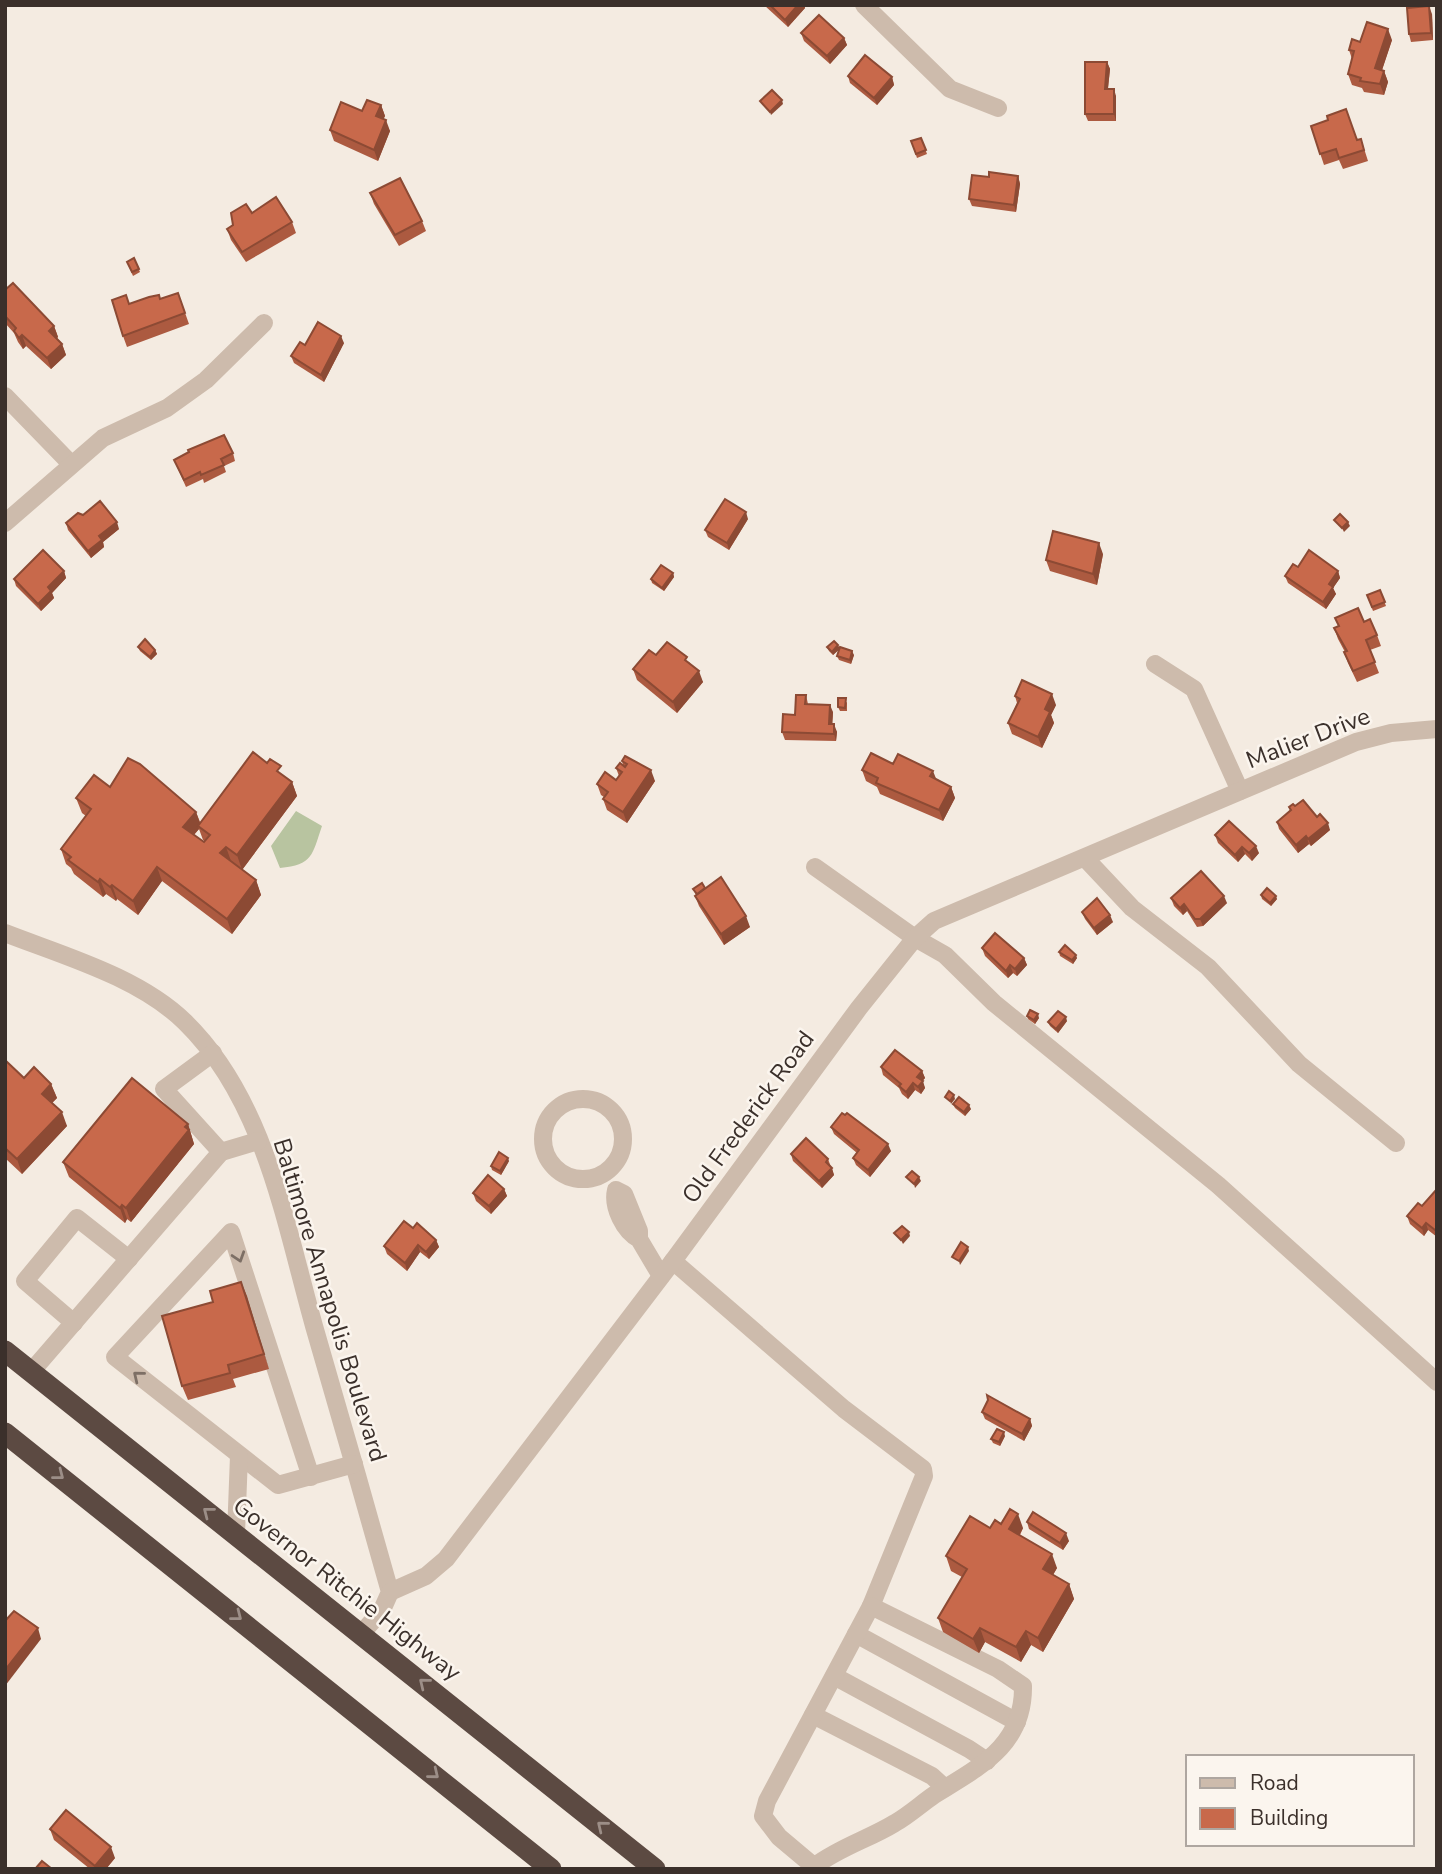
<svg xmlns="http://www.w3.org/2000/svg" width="1442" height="1874" viewBox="0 0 1442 1874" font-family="'Nunito Sans',sans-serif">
	<rect width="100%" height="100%" fill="#f4ebe1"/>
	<!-- green -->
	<path fill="#b8c4a0" d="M296 811 322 826C312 855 313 865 280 868L271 846Z"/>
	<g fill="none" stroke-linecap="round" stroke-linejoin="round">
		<!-- minor -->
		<g stroke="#cdbbac" stroke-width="18">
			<path d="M864 5 950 89 998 108"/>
			<path d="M5 396 71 464"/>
			<path d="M5 523 103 438 167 408 206 380 264 323"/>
			<path d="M1155 664 1194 689 1240 791"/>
			<path d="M1085 858 1132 908 1208 967 1299 1064 1396 1143"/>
			<path d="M815 867 915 938 945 955 994 1003 1218 1185 1437 1382"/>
			<path d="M5 933C64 956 139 977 185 1022 265 1100 285 1223 314 1326 340 1415 365 1503 390 1592L382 1610 362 1633"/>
			<circle cx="583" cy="1139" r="40"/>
			<path d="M221 1152 258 1141"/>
			<path d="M639 1239C624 1231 612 1207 616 1190L624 1194 639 1231V1239L661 1276"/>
			<path d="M673 1261 844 1409 923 1469 924 1476 871 1606"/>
			<path d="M74 1323 25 1281 77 1218 129 1259"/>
			<path d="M31 1372 221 1152 164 1089 213 1053"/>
			<path d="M311 1477 231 1232 115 1357 278 1485 354 1464"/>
			<path d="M236 1534 239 1456"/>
			<path d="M390 1592 426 1576 446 1559 673 1261 859 1008 915 938 934 921 1356 742 1391 733 1437 729"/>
			<path d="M856 1634 1017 1722"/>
			<path d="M834 1676 969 1749 987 1761"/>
			<path d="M813 1715 932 1776 945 1788"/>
			<path d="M815 1866C840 1847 869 1839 895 1823 909 1815 921 1804 934 1795 979 1767 1024 1746 1023 1686L998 1669 871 1606 767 1801 763 1816 779 1837 817 1869"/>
		</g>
		<!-- highway -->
		<g stroke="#5c4a42" stroke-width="21">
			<path d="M5 1351 655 1869"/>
			<path d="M5 1433 551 1869"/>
		</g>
	</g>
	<!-- wall -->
	<g fill="#ac5a40" fill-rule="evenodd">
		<path d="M764 5H804L805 8 788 27Z"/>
		<path d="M1432 14 1433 40 1411 42 1409 34Z"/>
		<path d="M801 33 844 38 847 45 830 64 804 41Z"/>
		<path d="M1392 40 1382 70 1384 71 1388 82 1384 95 1364 92 1362 88 1352 85 1348 74 1352 59 1349 50 1360 42Z"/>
		<path d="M1107 62 1110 69 1108 89 1116 96V121H1088L1085 114Z"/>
		<path d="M848 76 892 77 894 85 877 105 850 83Z"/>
		<path d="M381 105 385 116 383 119 390 131 378 161 334 141 330 130 362 111Z"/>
		<path d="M1311 126 1357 140 1361 139 1368 161 1343 169 1339 160 1324 165Z"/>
		<path d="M921 138 927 154 917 158 911 141Z"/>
		<path d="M1018 176 1020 184 1016 212 972 206 969 199 989 177Z"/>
		<path d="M370 193 422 221 426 231 399 246 374 204Z"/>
		<path d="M292 222 296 233 246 262 231 240 227 229Z"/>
		<path d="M134 258 140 272 133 276 127 262Z"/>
		<path d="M5 290 54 326 58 337 57 338 62 344 66 355 51 369 26 346 23 349 18 342 14 333 5 323Z"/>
		<path d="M178 293 189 324 127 347 123 336 129 304 160 299Z"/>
		<path d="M344 343 324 382 294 363 291 356 305 345Z"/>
		<path d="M233 453 235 461 224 466 226 472 204 483 203 479 186 487 174 460Z"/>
		<path d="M748 519 729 550 708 537 705 530Z"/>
		<path d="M66 523 119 529 103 542 104 547 91 558 68 530Z"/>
		<path d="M1103 554 1097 585 1050 571 1046 560Z"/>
		<path d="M1298 567 1338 571 1340 578 1333 588 1336 594 1326 609 1288 583 1285 576Z"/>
		<path d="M64 571 66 578 52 593 54 598 41 611 16 586 14 579Z"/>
		<path d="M673 573 674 577 664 591 652 583 651 579Z"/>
		<path d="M1380 590 1386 606 1373 611 1367 595Z"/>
		<path d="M1364 622 1377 635 1381 646 1370 650 1379 673 1357 682 1348 663 1344 652H1345L1338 639 1334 628Z"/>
		<path d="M138 647 155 650 157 654 151 660 140 651Z"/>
		<path d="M827 647 840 648 854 655 851 664 839 660 837 656 839 649 833 655 829 651Z"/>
		<path d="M656 655 689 662 703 682 677 713 637 680 633 669Z"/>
		<path d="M806 695 808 704 833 712 832 724 837 732 836 741 785 740 782 732 795 715Z"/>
		<path d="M1015 696 1056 705 1051 715 1054 723 1042 748 1012 734 1008 723 1017 703Z"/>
		<path d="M847 702V711H840L838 707Z"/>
		<path d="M622 761 655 781 627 823 607 810 603 799 604 797 601 795 597 784 616 780 619 776 616 768 623 765Z"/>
		<path d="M893 764 936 780 951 787 955 798 943 821 880 794 877 787 866 781 862 770Z"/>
		<path d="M284 776 292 782 297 796 242 870 256 880 261 895 232 934 162 881 138 915 117 899 116 901 106 894 103 897 74 874 71 868 66 864 61 849 86 816 82 813 76 798 110 787 196 812 200 822ZM199 829 203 840 205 841 204 842 194 835Z"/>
		<path d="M1295 806 1317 817 1330 830 1311 846 1309 844 1298 853 1279 829 1277 822 1290 811 1289 807Z"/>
		<path d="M1215 835 1259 853 1252 861 1245 854 1238 862 1218 843Z"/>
		<path d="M705 888 750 927 724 945 699 906 695 896 696 895 693 889Z"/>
		<path d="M1261 895 1277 899 1271 906 1262 899Z"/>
		<path d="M1171 898 1227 903 1203 926 1197 927 1187 911 1183 915 1174 906Z"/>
		<path d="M1082 912 1113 922 1097 935 1085 919Z"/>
		<path d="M982 948 1024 958 1027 965 1017 976 1013 973 1008 978 985 956Z"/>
		<path d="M1059 952 1077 958 1073 964 1060 956Z"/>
		<path d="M1027 1016 1039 1018 1035 1024 1028 1019Z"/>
		<path d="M1067 1021 1058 1033 1050 1026 1048 1022Z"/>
		<path d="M5 1060 24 1078 51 1084 57 1098 52 1103 67 1126 22 1174 5 1158Z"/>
		<path d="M881 1067 922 1071 925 1078 922 1081 925 1088 921 1094 915 1090 908 1099 902 1094 899 1088 883 1075Z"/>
		<path d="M953 1104 971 1109 965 1116 955 1108Z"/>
		<path d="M188 1124 194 1144 131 1222 127 1219 125 1223 69 1177 63 1162Z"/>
		<path d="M831 1127 891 1151 870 1177 856 1165 853 1158 857 1153 834 1134Z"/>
		<path d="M791 1154 828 1159 834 1175 822 1188 793 1161Z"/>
		<path d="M509 1161 501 1175 492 1170 491 1166Z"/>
		<path d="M504 1189 507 1196 491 1214 476 1201 473 1193Z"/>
		<path d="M1437 1189V1237L1428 1230 1424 1236 1410 1224 1407 1216 1422 1206Z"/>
		<path d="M436 1240 439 1247 429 1259 420 1252 407 1271 387 1254 384 1246Z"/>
		<path d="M241 1282 269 1369 233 1379 236 1387 188 1400 182 1386 213 1302Z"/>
		<path d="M982 1412 1030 1419 1032 1426 1024 1441 985 1419Z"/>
		<path d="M1005 1436 1000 1446 993 1443 991 1439Z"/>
		<path d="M1027 1522 1069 1541 1063 1550 1029 1529Z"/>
		<path d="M1001 1524 1023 1528 1020 1535 1057 1568 1053 1575 1069 1584 1074 1599 1043 1652 1031 1645 1021 1662 985 1642 979 1653 943 1632 938 1618 962 1577 951 1571 946 1556 990 1528Z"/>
		<path d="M50 1829 115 1858 106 1869H90L54 1840Z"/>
	</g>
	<!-- shaded-wall -->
	<g fill="#8c4a34">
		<path d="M798 5H804L805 8 788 27 785 20Z"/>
		<path d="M1429 6 1432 14 1433 40 1431 33Z"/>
		<path d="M1388 29 1392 40 1379 79 1375 68Z"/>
		<path d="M844 38 847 45 830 64 827 56Z"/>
		<path d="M1107 62 1110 69 1107 96 1105 89Z"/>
		<path d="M1384 71 1388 82 1384 95 1380 84Z"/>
		<path d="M892 77 894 85 877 105 874 98Z"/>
		<path d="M1114 89 1116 96V121L1114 114Z"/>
		<path d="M782 100 783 104 771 115 770 112Z"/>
		<path d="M381 105 385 116 380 127 376 116Z"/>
		<path d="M386 120 390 131 378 161 374 150Z"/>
		<path d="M1018 176 1020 184 1016 212 1014 205Z"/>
		<path d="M54 326 58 337 53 342 49 331Z"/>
		<path d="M22 335 26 346 23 349 19 338Z"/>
		<path d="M341 336 344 343 324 382 321 375Z"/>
		<path d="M62 344 66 355 51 369 47 358Z"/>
		<path d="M746 512 748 519 729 550 727 543Z"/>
		<path d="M117 522 119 529 103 542 104 547 91 558 88 551 99 536Z"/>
		<path d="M1348 522 1350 526 1344 532 1342 528Z"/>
		<path d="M1099 543 1103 554 1097 585 1093 574Z"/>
		<path d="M64 571 66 578 52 593 54 598 41 611 38 604 48 587Z"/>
		<path d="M1338 571 1340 578 1333 588 1336 594 1326 609 1323 602 1329 584Z"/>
		<path d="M673 573 674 577 664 591 662 588Z"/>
		<path d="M838 645 840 649 833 655 832 652Z"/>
		<path d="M155 650 157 654 151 660 150 657Z"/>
		<path d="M852 651 854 655 851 664 850 660Z"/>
		<path d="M699 671 703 682 677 713 673 702Z"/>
		<path d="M1052 694 1056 705 1051 715 1054 723 1042 748 1038 737 1045 709Z"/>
		<path d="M830 705 833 712 832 731 829 724Z"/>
		<path d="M834 724 837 732 836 741 834 734Z"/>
		<path d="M651 770 655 781 627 823 623 812Z"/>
		<path d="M933 771 937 781 930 776Z"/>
		<path d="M292 782 297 796 242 870 237 855Z"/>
		<path d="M951 787 955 798 943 821 939 810Z"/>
		<path d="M196 812 201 826H198L199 829 188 841 183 827Z"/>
		<path d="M1328 823 1330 830 1311 846 1308 839Z"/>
		<path d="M1306 836 1309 844 1298 853 1296 845Z"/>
		<path d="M1256 846 1259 853 1252 861 1249 853Z"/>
		<path d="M226 847 231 861 220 853Z"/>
		<path d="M1242 847 1245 854 1238 862 1235 855Z"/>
		<path d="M157 867 162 881 138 915 133 901Z"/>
		<path d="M100 879 106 894 103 897 98 882Z"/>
		<path d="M256 880 261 895 232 934 227 919Z"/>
		<path d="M112 885 117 899 116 901 110 887Z"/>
		<path d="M1224 896 1227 903 1203 926 1200 919Z"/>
		<path d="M1276 896 1277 899 1271 906 1270 903Z"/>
		<path d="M1184 904 1187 911 1183 915 1180 908Z"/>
		<path d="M1110 915 1113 922 1097 935 1094 928Z"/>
		<path d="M746 916 750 927 724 945 721 934Z"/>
		<path d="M1076 955 1077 958 1073 964 1072 960Z"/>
		<path d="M1024 958 1027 965 1017 976 1015 969Z"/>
		<path d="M1010 965 1013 973 1008 978 1006 971Z"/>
		<path d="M1038 1014 1039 1018 1035 1024 1034 1020Z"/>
		<path d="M1066 1017 1067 1021 1058 1033 1056 1029Z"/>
		<path d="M922 1071 925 1078 920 1084 917 1077Z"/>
		<path d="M923 1081 925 1088 921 1094 918 1087Z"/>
		<path d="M913 1083 915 1090 908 1099 906 1092Z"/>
		<path d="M51 1084 57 1098 47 1108 42 1094Z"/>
		<path d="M954 1095 955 1099 951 1104 950 1101Z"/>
		<path d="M969 1105 971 1109 965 1116 964 1112Z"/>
		<path d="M62 1112 67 1126 22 1174 17 1159Z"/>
		<path d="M188 1124 194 1144 131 1222 126 1208Z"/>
		<path d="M888 1144 891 1151 870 1177 868 1170Z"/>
		<path d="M508 1158 509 1161 501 1175 500 1171Z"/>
		<path d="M832 1168 834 1175 822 1188 819 1181Z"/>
		<path d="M919 1177 921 1181 915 1188 914 1184Z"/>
		<path d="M504 1189 507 1196 491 1214 489 1206Z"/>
		<path d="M122 1205 127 1219 125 1223 120 1208Z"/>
		<path d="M1426 1223 1428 1230 1424 1236 1422 1228Z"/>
		<path d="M909 1232 910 1236 903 1244 901 1240Z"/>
		<path d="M436 1240 439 1247 429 1259 426 1252Z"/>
		<path d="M418 1245 420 1252 407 1271 405 1263Z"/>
		<path d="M968 1247 969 1251 960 1265 959 1261Z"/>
		<path d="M241 1282 247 1296 269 1369 264 1354Z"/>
		<path d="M1030 1419 1032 1426 1024 1441 1022 1434Z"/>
		<path d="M1004 1432 1005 1436 1000 1446 999 1442Z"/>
		<path d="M1018 1514 1023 1528 1015 1543 1009 1529Z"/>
		<path d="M1066 1533 1069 1541 1063 1550 1060 1543Z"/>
		<path d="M1052 1554 1057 1568 1048 1583 1043 1569Z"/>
		<path d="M1069 1584 1074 1599 1043 1652 1038 1638Z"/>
		<path d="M38 1628 41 1639 5 1686V1670Z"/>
		<path d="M980 1628 985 1642 979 1653 973 1639Z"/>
		<path d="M1026 1631 1031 1645 1021 1662 1016 1647Z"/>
		<path d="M111 1847 115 1858 106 1869H96L95 1866Z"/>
	</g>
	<!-- building -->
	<g fill="#c8694b" stroke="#8c4a34" stroke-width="2">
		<path d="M770 5H798L785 20Z"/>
		<path d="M1429 6 1431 33 1409 34 1407 8Z"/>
		<path d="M819 15 844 38 827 56 801 33Z"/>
		<path d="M1367 22 1388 29 1375 68 1384 71 1380 84 1360 81 1361 78 1348 74 1354 51 1349 50 1352 39 1360 42Z"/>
		<path d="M865 55 892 77 874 98 848 76Z"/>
		<path d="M1085 62H1107L1105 89H1114V114H1085Z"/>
		<path d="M772 90 782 100 770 112 760 101Z"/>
		<path d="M367 100 381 105 376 116 386 120 374 150 330 130 341 102 362 111Z"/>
		<path d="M1346 109 1357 140 1361 139 1364 150 1339 158 1336 149 1320 154 1311 126 1328 120 1327 116Z"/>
		<path d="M921 138 926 150 916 154 911 141Z"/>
		<path d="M989 172 1018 176 1014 205 969 199 972 175 989 177Z"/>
		<path d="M400 178 422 221 395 235 370 193Z"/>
		<path d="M276 197 292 222 242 252 227 229 233 225 231 213 246 204 252 213Z"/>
		<path d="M134 258 139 269 132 272 127 262Z"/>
		<path d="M13 283 54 326 49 331 62 344 47 358 22 335 19 338 14 331 16 328 5 316V290Z"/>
		<path d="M178 293 185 313 123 336 112 300 126 295 129 304 149 297 159 295 160 299Z"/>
		<path d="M318 322 341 336 321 375 291 356 300 342 305 345Z"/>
		<path d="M224 435 233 453 221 459 224 465 201 475 200 472 184 480 174 460 189 452 188 450Z"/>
		<path d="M725 499 746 512 727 543 705 530Z"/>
		<path d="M100 501 117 522 99 536 102 540 88 551 66 523 78 513 83 515Z"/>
		<path d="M1340 514 1348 522 1342 528 1334 520Z"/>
		<path d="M1053 531 1099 543 1093 574 1046 560Z"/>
		<path d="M43 550 64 571 48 587 51 591 38 604 14 579Z"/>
		<path d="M1309 550 1338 571 1329 584 1333 587 1323 602 1285 576 1293 564 1298 567Z"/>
		<path d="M661 565 673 573 662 588 651 579Z"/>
		<path d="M1380 590 1385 602 1372 607 1367 595Z"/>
		<path d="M1358 608 1364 622 1370 619 1377 635 1366 640 1375 662 1353 671 1344 652 1347 651 1334 628 1339 626 1335 618Z"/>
		<path d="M145 639 155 650 150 657 138 647Z"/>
		<path d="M834 641 838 645 832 652 827 647Z"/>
		<path d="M667 642 687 657 685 660 699 671 673 702 633 669 649 650 656 655Z"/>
		<path d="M840 647 852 651 850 660 837 656Z"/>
		<path d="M1022 680 1052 694 1045 709 1050 712 1038 737 1008 723 1020 699 1015 696Z"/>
		<path d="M796 695H806L805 704 830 705 829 724H834V734L782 732 783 714 795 715Z"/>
		<path d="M838 698H846L845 708 838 707Z"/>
		<path d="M253 752 267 763 270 759 281 766 277 771 292 782 237 855 226 847 220 853 256 880 227 919 157 867 133 901 112 885 110 887 100 879 98 882 68 860 71 857 61 849 91 809 76 798 94 775 110 787 128 758 140 764 196 812 183 827 204 842 210 835 198 826Z"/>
		<path d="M871 753 893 764 898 754 933 771 930 776 951 787 939 810 876 783 878 778 862 770Z"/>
		<path d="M625 756 651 770 623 812 603 799 608 792 597 784 605 772 616 780 622 772 616 768 620 763 625 767 627 764 622 761Z"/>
		<path d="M1303 800 1317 817 1320 814 1328 823 1308 839 1306 836 1296 845 1277 822 1291 810 1289 807 1293 804 1295 806Z"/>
		<path d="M1229 821 1256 846 1249 853 1242 847 1235 855 1215 835Z"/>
		<path d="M1201 871 1224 896 1200 919H1195L1184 904 1180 908 1171 898Z"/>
		<path d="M721 877 746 916 721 934 695 896Z"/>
		<path d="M702 883 705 888 697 894 693 889Z"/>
		<path d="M1267 888 1276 896 1270 903 1261 895Z"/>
		<path d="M1097 898 1110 915 1094 928 1082 912Z"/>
		<path d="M995 933 1024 958 1015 969 1010 965 1006 971 982 948Z"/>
		<path d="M1065 945 1076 955 1072 960 1059 952Z"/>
		<path d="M1030 1010 1038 1014 1034 1020 1027 1016Z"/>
		<path d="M1058 1011 1066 1017 1056 1029 1048 1022Z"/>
		<path d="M895 1050 922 1071 917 1077 923 1081 918 1087 913 1083 906 1092 899 1086 901 1084 881 1067Z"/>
		<path d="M5 1060 24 1078 34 1067 51 1084 42 1094 62 1112 17 1159 5 1148Z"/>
		<path d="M132 1078 188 1124 185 1127 189 1130 126 1208 122 1205 120 1208 63 1162Z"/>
		<path d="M949 1091 954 1095 950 1101 945 1097Z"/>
		<path d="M959 1097 969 1105 964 1112 953 1104Z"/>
		<path d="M842 1113 845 1115 847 1113 888 1144 868 1170 853 1158 859 1150 831 1127Z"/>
		<path d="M806 1138 828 1159 826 1162 832 1168 819 1181 791 1154Z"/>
		<path d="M499 1152 508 1158 500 1171 491 1166Z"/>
		<path d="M912 1171 919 1177 914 1184 906 1177Z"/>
		<path d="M488 1175 504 1189 489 1206 473 1193Z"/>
		<path d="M1437 1189V1228L1435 1230 1426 1223 1422 1228 1407 1216 1418 1203 1422 1206Z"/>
		<path d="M404 1221 413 1228 417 1223 436 1240 426 1252 418 1245 405 1263 384 1246Z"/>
		<path d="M902 1226 909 1232 901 1240 894 1233Z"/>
		<path d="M961 1242 968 1247 959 1261 952 1257Z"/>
		<path d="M241 1282 264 1354 228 1365 230 1373 182 1386 162 1316 213 1302 210 1291Z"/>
		<path d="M987 1395 1030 1419 1022 1434 982 1412 988 1400Z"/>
		<path d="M997 1429 1004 1432 999 1442 991 1439Z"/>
		<path d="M1010 1509 1018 1514 1009 1529 1052 1554 1043 1569 1069 1584 1038 1638 1026 1631 1016 1647 980 1628 973 1639 938 1618 967 1569 946 1556 970 1516 990 1528 995 1520 1001 1524Z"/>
		<path d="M1033 1512 1066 1533 1060 1543 1027 1522Z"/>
		<path d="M14 1611 38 1628 5 1670V1621Z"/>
		<path d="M66 1810 111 1847 95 1866 50 1829Z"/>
		<path d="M42 1861 52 1869H35Z"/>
	</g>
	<!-- one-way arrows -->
	<defs><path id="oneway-chevron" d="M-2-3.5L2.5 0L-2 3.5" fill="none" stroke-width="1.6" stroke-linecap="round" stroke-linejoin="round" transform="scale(1.75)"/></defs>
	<g stroke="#7d6f65">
		<use href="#oneway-chevron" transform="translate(239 1257) rotate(72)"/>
		<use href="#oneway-chevron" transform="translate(138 1376) rotate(-141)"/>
	</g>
	<g stroke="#9c8e87">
		<use href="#oneway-chevron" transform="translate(59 1475) rotate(38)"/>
		<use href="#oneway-chevron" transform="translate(208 1512) rotate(-142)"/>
		<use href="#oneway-chevron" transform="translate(237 1616) rotate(38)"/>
		<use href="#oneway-chevron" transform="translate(424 1683) rotate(-141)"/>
		<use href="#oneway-chevron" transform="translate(434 1774) rotate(39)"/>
		<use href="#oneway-chevron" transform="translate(602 1826) rotate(-141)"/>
	</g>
	<g text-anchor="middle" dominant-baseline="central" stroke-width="5" stroke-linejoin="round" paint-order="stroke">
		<!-- street labels -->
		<g font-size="24" fill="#3b302b" stroke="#fbf5ee">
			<text transform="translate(1308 738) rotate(-21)">Malier Drive</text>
			<text transform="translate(748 1117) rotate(-54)">Old Frederick Road</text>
			<text transform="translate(330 1300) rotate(73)">Baltimore Annapolis Boulevard</text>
			<text transform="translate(347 1589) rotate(38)">Governor Ritchie Highway</text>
		</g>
	</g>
	<!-- border -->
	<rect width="1442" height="1874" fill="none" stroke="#3b302b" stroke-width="14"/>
	<!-- legend -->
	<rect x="1186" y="1755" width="228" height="91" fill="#fbf5ee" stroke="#aea6a0" stroke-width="2"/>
	<rect x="1200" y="1778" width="35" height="10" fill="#cdbbac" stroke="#aea6a0" stroke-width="2"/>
	<text x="1250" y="1790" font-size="21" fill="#3b302b">Road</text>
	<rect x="1200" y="1808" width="35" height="21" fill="#c8694b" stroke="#aea6a0" stroke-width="2"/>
	<text x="1250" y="1825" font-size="21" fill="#3b302b">Building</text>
</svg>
